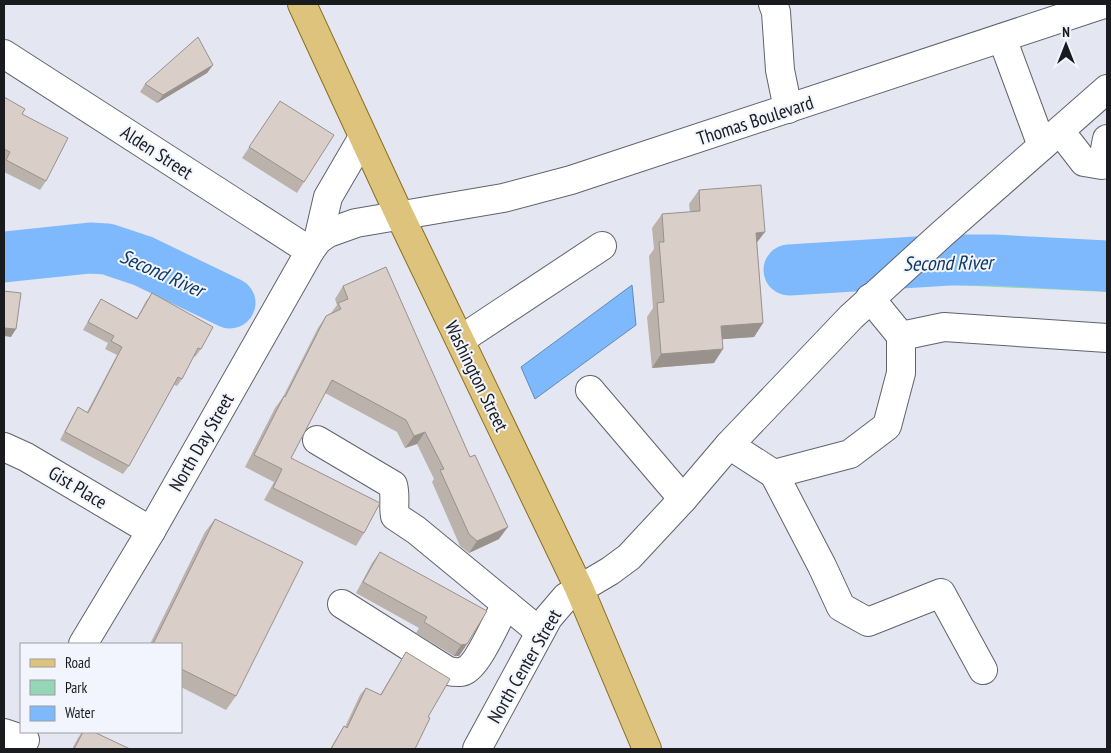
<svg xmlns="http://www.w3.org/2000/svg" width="1111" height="753" viewBox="0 0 1111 753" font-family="'PT Sans Narrow',sans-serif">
	<rect width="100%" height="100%" fill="#e4e7f2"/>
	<!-- green -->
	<path fill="#95d6b6" d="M970 247 1107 248V292L934 284Z"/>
	<!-- water -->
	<path fill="#7eb9fd" stroke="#608aba" d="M632 285 636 325 535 399 521 367Z"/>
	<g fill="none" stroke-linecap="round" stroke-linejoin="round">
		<!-- river -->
		<g stroke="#7eb9fd" stroke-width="51">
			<path d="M4 257 90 248 107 249 143 261 230 303"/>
			<path d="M789 270 949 260H994L1107 266"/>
		</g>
		<defs>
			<g id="minor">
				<path d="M773 4 776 12 780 70 788 109"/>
				<path d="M1002 38 1042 146"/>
				<path d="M4 54 310 251"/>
				<path d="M1060 131 1084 162 1102 165 1107 139"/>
				<path d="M318 240 328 197 363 137"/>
				<path d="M901 336 944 327 1107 338"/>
				<path d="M460 340 602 246"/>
				<path d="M590 390 683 499"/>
				<path d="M317 440 393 485C396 496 393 505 395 516L416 530 540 632"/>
				<path d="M729 445 774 474 850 454 887 426 901 373V336L870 298"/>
				<path d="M4 447 26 457 151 531"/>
				<path d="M774 474 822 566 841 607 868 622 941 593 983 670"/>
				<path d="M342 604 448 671C453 672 460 673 464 671 478 666 498 618 506 604"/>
				<path d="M83 644 151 531 310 251 318 240 328 233 356 223 503 198 571 180 1104 4"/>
				<path d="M4 733 25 740"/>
				<path d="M477 749 548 618 566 597 610 571 629 557 683 499 729 445 851 317 942 234 1107 89"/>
			</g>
			<path id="major" d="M302 4 400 216 579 588 647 749"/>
		</defs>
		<!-- minor casing -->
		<use href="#minor" stroke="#60636c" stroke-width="30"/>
		<!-- major casing -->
		<use href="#major" stroke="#8a6e23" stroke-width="30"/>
		<!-- minor -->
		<use href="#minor" stroke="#fff" stroke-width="28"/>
		<!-- major -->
		<use href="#major" stroke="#ddc37c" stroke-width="28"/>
	</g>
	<!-- wall -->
	<g fill="#bbb2ac">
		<path d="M213 65 207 73 157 103 140 92 145 84Z"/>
		<path d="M4 97 22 114 46 181 40 190 4 172Z"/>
		<path d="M280 101 304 182 297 193 242 158Z"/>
		<path d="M699 190 757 243 763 323 754 337 722 339 714 363 652 368 647 317 653 308 649 256 654 249 652 228 662 214 690 212 689 204Z"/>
		<path d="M343 286 499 539 469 553 460 546 432 482 434 479 417 444 405 448 397 432 325 393 291 458 364 533 356 546 264 500 274 482 245 467 275 408 283 397 318 328 326 316 331 313 337 305 335 299Z"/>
		<path d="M152 293 201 349 195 357 194 356 182 379 177 386 174 385 129 466 123 474 60 440 73 415 78 407 87 412 117 355 105 349 108 343 83 330 96 307 101 299 137 318 146 301Z"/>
		<path d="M215 519 236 696 226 710 181 687V644H150L205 532Z"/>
		<path d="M380 552 467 644 459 656H454L416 633 419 628 356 593 372 563Z"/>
		<path d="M406 652 428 717 415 749H330L339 734 344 726 345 727 360 695 366 688 380 695 401 660Z"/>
		<path d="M82 732H94L130 749H72L78 738Z"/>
	</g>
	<!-- shaded-wall -->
	<g fill="#99918c">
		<path d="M213 65 207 73 157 103 163 95Z"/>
		<path d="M765 232 755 245 756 233Z"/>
		<path d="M763 323 754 337 712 340 721 326Z"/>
		<path d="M4 328 16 329 11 337 4 336Z"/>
		<path d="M723 349 714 363 652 368 661 354Z"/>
		<path d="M425 432 417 444 405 448 414 436Z"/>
		<path d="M508 527 499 539 469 553 477 541Z"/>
		<path d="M467 644 459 656H454L461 645Z"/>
	</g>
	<!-- building -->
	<g fill="#dacfc8" stroke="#99918c">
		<path d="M198 37 213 65 163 95 145 84Z"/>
		<path d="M4 97 25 109 22 114 68 138 46 181 6 160 10 152 4 149Z"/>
		<path d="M280 101 334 135 304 182 249 147Z"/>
		<path d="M761 185 765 232 756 233 763 323 721 326 723 349 661 354 657 303 664 302 659 242H664L662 214 700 211 699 190Z"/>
		<path d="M386 267 470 457 475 455 508 527 477 541 469 534 440 470 444 469 425 432 414 436 406 420 332 380 291 458 380 503 364 533 273 488 282 469 254 455 284 396 285 397 326 316 341 309 338 303 348 299 343 286Z"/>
		<path d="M4 291 21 293 16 329 4 328Z"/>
		<path d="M152 293 213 327 201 349 198 348 182 379 178 377 129 466 65 432 78 407 88 413 122 347 111 341 114 336 88 322 101 299 137 319Z"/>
		<path d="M215 519 303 562 236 696 181 669V644H153Z"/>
		<path d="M380 552 487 611 467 644 461 645 424 622 427 617 363 582Z"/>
		<path d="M406 652 450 679 428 717 430 718 415 749H331L344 726 347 728 366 688 381 695Z"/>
		<path d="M83 732H94L130 749H74Z"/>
	</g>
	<g text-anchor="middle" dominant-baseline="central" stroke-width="4" stroke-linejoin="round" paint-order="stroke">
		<!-- street labels -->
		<g font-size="19" fill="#1a1b1f" stroke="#f2f5fd">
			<text transform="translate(755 120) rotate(-18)">Thomas Boulevard</text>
			<text transform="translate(157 152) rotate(33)">Alden Street</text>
			<text transform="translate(477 376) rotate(64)">Washington Street</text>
			<text transform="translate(201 442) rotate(-60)">North Day Street</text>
			<text transform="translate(78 487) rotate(31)">Gist Place</text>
			<text transform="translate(524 666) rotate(-60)">North Center Street</text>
		</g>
		<!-- water labels -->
		<g font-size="20" font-style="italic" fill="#0f3862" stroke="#f2f5fd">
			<text transform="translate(948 263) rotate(-1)">Second River</text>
			<text transform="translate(162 273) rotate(24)">Second River</text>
		</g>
	</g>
	<!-- border -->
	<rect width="1111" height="753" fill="none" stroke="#1a1b1f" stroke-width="10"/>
	<!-- legend -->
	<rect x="20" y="643" width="162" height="90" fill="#f2f5fd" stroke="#9c9ea4"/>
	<rect x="30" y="659" width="25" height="8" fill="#ddc37c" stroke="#9c9ea4"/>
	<text x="65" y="668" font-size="15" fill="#1a1b1f">Road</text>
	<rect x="30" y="680" width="25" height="15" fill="#95d6b6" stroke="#9c9ea4"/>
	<text x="65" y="693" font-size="15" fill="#1a1b1f">Park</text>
	<rect x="30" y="706" width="25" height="15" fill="#7eb9fd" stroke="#9c9ea4"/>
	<text x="65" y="718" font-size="15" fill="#1a1b1f">Water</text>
	<!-- north arrow -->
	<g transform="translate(1066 45)" stroke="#f2f5fd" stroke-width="4" paint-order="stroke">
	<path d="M0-4L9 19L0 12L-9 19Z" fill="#1a1b1f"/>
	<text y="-8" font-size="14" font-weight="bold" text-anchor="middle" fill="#1a1b1f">N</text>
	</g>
</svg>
